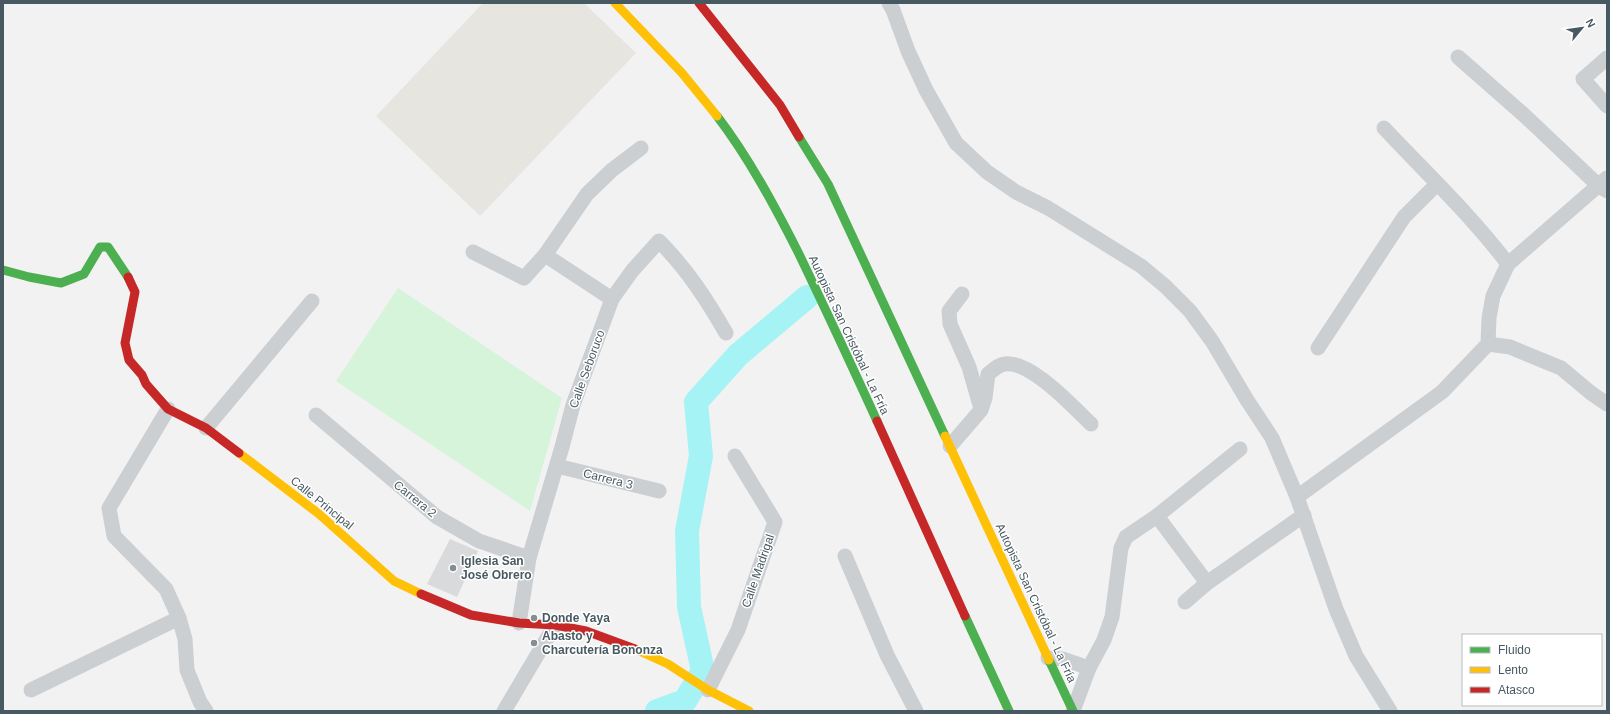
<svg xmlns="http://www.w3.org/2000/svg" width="1610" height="714" viewBox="0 0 1610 714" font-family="Arial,sans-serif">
	<rect width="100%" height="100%" fill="#f3f2f2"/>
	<!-- commercial -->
	<path fill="#e7e5e0" d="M483 3H584L636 53 480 216 376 116Z"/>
	<!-- green -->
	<path fill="#d5f4da" d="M398 288 562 398 530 511 336 381Z"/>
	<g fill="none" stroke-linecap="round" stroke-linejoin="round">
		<!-- river -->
		<path stroke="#a6f3f5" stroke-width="24" d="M657 711 685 701 703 671 689 607 687 531 701 456 696 402 738 355 807 297"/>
	</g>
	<!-- building -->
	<path fill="#d9dadb" d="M450 539 478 551 457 597 427 584Z"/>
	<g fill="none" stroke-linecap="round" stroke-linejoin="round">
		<!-- street -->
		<g stroke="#cbcfd2" stroke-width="15">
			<path d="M889 3 893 10 908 51 926 90 956 143 987 172 1016 192 1048 208 1141 266 1165 286 1190 311 1212 341 1247 400 1272 438 1297 497 1336 609 1356 656 1390 711"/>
			<path d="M1458 57 1524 115 1599 186 1607 191"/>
			<path d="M1607 58 1583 79 1607 106"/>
			<path d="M473 252 524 278 545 255 587 194 612 170 641 148"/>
			<path d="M545 255 612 299"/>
			<path d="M1508 264 1607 178"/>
			<path d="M962 294 949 311 950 324 969 367 981 409"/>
			<path d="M1488 344 1510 347 1561 368 1591 393 1607 404"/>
			<path d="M1318 348 1404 217 1437 184"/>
			<path d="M168 409 109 508 114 536 166 589 179 618 185 639 187 670 200 702 206 711"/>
			<path d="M316 415 437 517 479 541 529 558"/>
			<path d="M206 428 312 301"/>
			<path d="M950 446 981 410 985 398 988 374C992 371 996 367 1001 365 1026 355 1074 408 1091 424"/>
			<path d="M557 466 659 491"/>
			<path d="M1297 497 1442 392 1488 344 1489 318 1493 296 1508 264C1471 215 1426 173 1384 128"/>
			<path d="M845 556 887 655 916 711"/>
			<path d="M1207 583 1157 516 1240 449"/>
			<path d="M1185 602 1207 583 1304 515"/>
			<path d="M519 623 529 558 562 447 573 405 612 299 632 271 659 241C687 269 707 300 726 333"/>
			<path d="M1048 658 1063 659 1089 668"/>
			<path d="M31 690 179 618"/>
			<path d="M708 690 738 630 775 522 735 456"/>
			<path d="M504 711 555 625"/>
			<path d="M1073 711 1089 668 1104 640 1112 617 1121 548 1126 537 1157 516"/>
		</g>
		<!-- fast -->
		<g stroke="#4caf50" stroke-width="9">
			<path d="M717 116C749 158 774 205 798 252 825 308 851 364 877 421"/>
			<path d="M799 137 828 184 945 436"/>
			<path d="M3 270 29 277 61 283 84 274 100 247H108L128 277"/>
			<path d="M965 616 1009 711"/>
			<path d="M1049 660 1073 711"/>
		</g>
		<!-- slow -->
		<g stroke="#ffc107" stroke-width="9">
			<path d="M615 3 682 73 717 116"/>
			<path d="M945 436 1049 660"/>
			<path d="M239 453 319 514 394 581 421 594"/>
			<path d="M635 649 668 664 708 690 749 711"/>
		</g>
		<!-- jam -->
		<g stroke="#c62828" stroke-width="9">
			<path d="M699 3 780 105 799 137"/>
			<path d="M128 277 135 292 125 343 129 360 142 375 146 384 168 409 206 428 239 453"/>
			<path d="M877 421 965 616"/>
			<path d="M421 594 471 615 519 623 555 625 586 631 635 649"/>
		</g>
	</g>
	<!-- markers -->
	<g fill="#838f94" stroke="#fff" stroke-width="1.5">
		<circle cx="453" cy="568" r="4"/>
		<circle cx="534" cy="618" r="4"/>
		<circle cx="534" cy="643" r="4"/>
	</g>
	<g text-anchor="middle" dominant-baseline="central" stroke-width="3" stroke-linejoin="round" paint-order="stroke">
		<!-- street labels -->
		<g font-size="12" fill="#475a61" stroke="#fff">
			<text transform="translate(849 335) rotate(65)">Autopista San Cristóbal - La Fría</text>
			<text transform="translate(587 369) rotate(-70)">Calle Seboruco</text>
			<text transform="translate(608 479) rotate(14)">Carrera 3</text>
			<text transform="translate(415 499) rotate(39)">Carrera 2</text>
			<text transform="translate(322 503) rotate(39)">Calle Principal</text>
			<text transform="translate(758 571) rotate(-71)">Calle Madrigal</text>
			<text transform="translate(1036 603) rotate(65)">Autopista San Cristóbal - La Fría</text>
		</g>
		<!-- poi labels -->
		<g font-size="12" font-weight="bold" fill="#475a61" stroke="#fff" text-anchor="start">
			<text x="461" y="561">Iglesia San<tspan x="461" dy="14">José Obrero</tspan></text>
			<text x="542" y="618">Donde Yaya</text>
			<text x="542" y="636">Abasto y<tspan x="542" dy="14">Charcutería Bononza</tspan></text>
		</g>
	</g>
	<!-- border -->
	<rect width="1610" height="714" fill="none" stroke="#475a61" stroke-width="8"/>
	<!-- legend -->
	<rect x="1462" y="634" width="140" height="72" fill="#ffffff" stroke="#b5bdc0"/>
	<rect x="1470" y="647" width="20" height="6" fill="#4caf50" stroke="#b5bdc0"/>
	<text x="1498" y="654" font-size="12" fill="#475a61">Fluido</text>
	<rect x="1470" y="667" width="20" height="6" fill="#ffc107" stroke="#b5bdc0"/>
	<text x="1498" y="674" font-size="12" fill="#475a61">Lento</text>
	<rect x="1470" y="687" width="20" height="6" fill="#c62828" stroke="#b5bdc0"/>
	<text x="1498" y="694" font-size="12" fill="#475a61">Atasco</text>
	<!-- north arrow -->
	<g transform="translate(1582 28) rotate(61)" stroke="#ffffff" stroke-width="3" paint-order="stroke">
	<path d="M0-3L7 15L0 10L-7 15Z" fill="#475a61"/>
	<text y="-6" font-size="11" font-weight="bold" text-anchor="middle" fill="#475a61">N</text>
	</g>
</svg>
